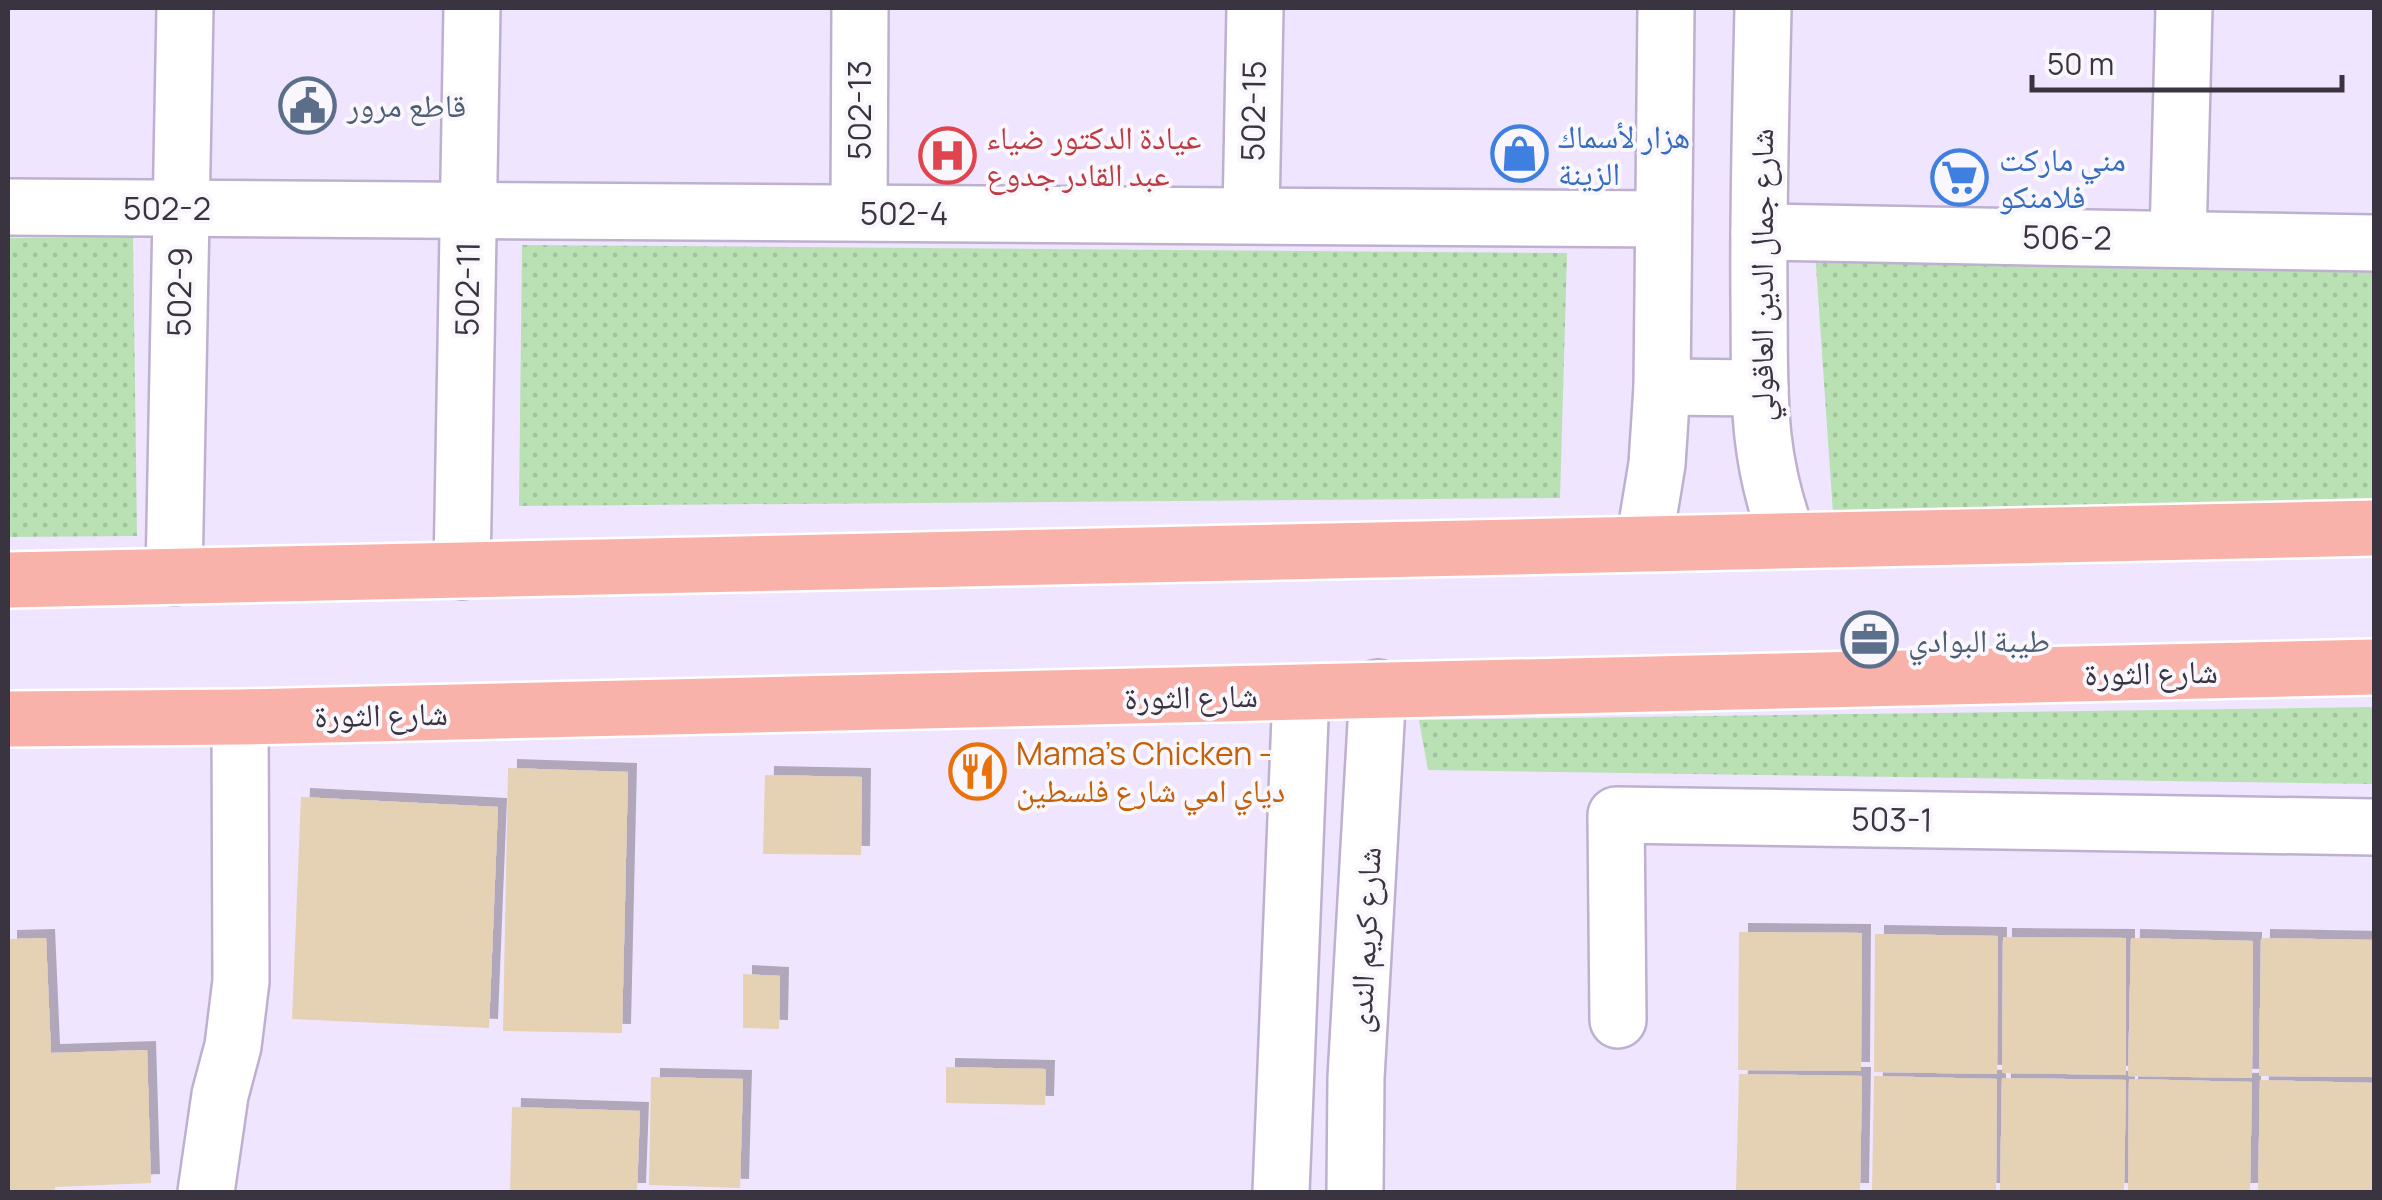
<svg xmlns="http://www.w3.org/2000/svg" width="2382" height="1200" viewBox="0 0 2382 1200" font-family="Manrope,'Noto Naskh Arabic',sans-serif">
	<defs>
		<pattern id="grass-dots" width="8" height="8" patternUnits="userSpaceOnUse" patternTransform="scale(2.5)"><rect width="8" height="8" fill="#b9e1b4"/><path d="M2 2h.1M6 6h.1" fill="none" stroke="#a0c29c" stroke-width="1.8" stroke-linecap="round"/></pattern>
		<filter id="shadow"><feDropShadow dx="9" dy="-9" stdDeviation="0" flood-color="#0004"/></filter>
	</defs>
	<rect width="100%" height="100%" fill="#f0e5fe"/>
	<!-- grass -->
	<g fill="url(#grass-dots)">
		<path d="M133 237 137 536 8 537V238Z"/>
		<path d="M522 245 1567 253 1560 498 519 506Z"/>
		<path d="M1815 251 2374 273V502L1833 513Z"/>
		<path d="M2374 707V784L1428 770 1419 720Z"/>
	</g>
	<!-- building -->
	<g fill="#e5d1b4" filter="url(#shadow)">
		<path d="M508 768 628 772 622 1033 503 1031Z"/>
		<path d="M765 775 862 777 861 855 763 854Z"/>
		<path d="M301 797 498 807 489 1028 292 1019Z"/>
		<path d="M1739 932 1862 933 1861 1071 1738 1070Z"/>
		<path d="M1875 934 1998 936 1997 1074 1874 1072Z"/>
		<path d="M2003 937 2126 938V1075L2002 1073Z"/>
		<path d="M46 938 51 1053 147 1050 151 1183 55 1187V1192H8V939Z"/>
		<path d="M2131 938 2253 941 2252 1078 2128 1076Z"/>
		<path d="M2261 938 2374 940V1077L2259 1076Z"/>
		<path d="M743 974 780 976 779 1029 743 1028Z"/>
		<path d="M946 1067 1046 1069 1045 1105 946 1103Z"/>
		<path d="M1739 1074 1862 1076 1860 1192H1736Z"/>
		<path d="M1874 1076 1997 1079 1996 1192H1872Z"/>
		<path d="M651 1077 743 1079 740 1188 649 1185Z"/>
		<path d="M2002 1078 2126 1080 2124 1192H2000Z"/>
		<path d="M2129 1079 2252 1082 2250 1192H2128Z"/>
		<path d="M2260 1080 2374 1083V1192H2258Z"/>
		<path d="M512 1107 640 1111 637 1192H510Z"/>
	</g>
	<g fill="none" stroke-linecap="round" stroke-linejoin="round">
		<defs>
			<g id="minor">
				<path d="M1763 8C1761 104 1758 201 1759 298 1760 390 1755 452 1788 539"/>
				<path d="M8 207 1662 219"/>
				<path d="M859 212 860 8"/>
				<path d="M1251 214 1255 8"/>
				<path d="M1759 232 2374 243"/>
				<path d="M2178 238 2184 8"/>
				<path d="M1662 387 1760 388"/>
				<path d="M1644 543 1657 464 1662 387 1666 8"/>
				<path d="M462 571 472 8"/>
				<path d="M174 577 185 8"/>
				<path d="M1618 1020 1616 815 2374 827"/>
				<path d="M206 1192 220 1095 233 1046 241 981 240 717"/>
				<path d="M1281 1192 1301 693"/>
				<path d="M1355 1192 1356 1078 1378 688"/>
			</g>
			<g id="major">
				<path d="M8 580 2374 528"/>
				<path d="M8 719 240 717 2374 667"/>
			</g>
		</defs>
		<!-- minor casing -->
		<use href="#minor" stroke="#beb0cf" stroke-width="60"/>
		<!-- major casing -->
		<use href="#major" stroke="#fff" stroke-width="60"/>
		<!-- minor -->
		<use href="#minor" stroke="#fff" stroke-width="55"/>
		<!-- major -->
		<use href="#major" stroke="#f8b2aa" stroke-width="55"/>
	</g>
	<!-- icons -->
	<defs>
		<symbol id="civic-ring" viewBox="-11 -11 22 22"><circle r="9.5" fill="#f9f6fc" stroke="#5c6f8a" stroke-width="1.5"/><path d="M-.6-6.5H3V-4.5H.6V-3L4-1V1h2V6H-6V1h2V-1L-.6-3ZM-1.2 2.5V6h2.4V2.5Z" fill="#5c6f8a"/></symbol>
		<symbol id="shop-ring" viewBox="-11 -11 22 22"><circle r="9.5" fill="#f9f6fc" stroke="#3f7fe0" stroke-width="1.5"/><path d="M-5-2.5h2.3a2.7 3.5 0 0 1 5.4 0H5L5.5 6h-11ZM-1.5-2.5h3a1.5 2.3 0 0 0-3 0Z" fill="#3f7fe0"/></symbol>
		<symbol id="hospital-ring" viewBox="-11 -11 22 22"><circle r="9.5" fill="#f9f6fc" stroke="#e0444e" stroke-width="1.5"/><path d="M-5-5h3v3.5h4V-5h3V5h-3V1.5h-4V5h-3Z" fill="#e0444e"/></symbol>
		<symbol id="supermarket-ring" viewBox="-11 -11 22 22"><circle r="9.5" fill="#f9f6fc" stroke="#3f7fe0" stroke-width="1.5"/><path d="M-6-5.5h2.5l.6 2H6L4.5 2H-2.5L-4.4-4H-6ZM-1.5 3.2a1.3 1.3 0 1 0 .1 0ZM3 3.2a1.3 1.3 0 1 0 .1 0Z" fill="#3f7fe0"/></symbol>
		<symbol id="office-ring" viewBox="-11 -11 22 22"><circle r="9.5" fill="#f9f6fc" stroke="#5c6f8a" stroke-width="1.5"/><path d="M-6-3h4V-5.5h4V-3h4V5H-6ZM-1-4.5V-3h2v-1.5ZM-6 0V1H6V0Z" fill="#5c6f8a"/></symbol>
		<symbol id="restaurant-ring" viewBox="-11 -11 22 22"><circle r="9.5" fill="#f9f6fc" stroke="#e8710a" stroke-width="1.5"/><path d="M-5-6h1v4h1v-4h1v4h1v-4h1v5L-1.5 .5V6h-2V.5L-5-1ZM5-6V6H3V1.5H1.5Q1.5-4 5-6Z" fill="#e8710a"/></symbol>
	</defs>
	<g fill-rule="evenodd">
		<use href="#civic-ring" x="276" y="74" width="63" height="63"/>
		<use href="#shop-ring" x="1488" y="122" width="63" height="63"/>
		<use href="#hospital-ring" x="916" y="124" width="63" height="63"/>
		<use href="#supermarket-ring" x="1928" y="146" width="63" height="63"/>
		<use href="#office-ring" x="1838" y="608" width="63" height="63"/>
		<use href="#restaurant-ring" x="946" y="740" width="63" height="63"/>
	</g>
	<g text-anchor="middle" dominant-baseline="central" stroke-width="8" stroke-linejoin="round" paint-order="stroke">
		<!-- service labels -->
		<g font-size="32" fill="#4e5e75" stroke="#f9f6fc" text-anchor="start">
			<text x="347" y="105">قاطع مرور</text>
			<text x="1908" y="640">طيبة البوادي</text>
		</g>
		<!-- street labels -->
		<g font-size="32" fill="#3a3440" stroke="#f9f6fc">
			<text transform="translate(859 110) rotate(-90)">502-13</text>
			<text transform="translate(1253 111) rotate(-89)">502-15</text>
			<text x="167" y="208">502-2</text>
			<text x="904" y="213">502-4</text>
			<text transform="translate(2067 237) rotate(1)">506-2</text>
			<text transform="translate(1761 275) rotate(-90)">شارع جمال الدين العاقولي</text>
			<text transform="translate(467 289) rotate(-89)">502-11</text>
			<text transform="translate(179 292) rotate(-89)">502-9</text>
			<text transform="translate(2151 672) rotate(-1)">شارع الثورة</text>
			<text transform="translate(1191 696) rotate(-1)">شارع الثورة</text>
			<text transform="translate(381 714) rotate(-1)">شارع الثورة</text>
			<text transform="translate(1892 819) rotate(1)">503-1</text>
			<text transform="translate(1364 940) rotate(-87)">شارع كريم الندى</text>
		</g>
		<!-- shop labels -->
		<g font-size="32" fill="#366cbe" stroke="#f9f6fc" text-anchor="start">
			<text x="1558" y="136">هزار لأسماك<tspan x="1558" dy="37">الزينة</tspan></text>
			<text x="1999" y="159">مني ماركت<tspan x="1999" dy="37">فلامنكو</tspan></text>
		</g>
		<!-- health labels -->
		<g font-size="32" fill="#be3a42" stroke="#f9f6fc" text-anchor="start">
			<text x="986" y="137">عيادة الدكتور ضياء<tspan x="986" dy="37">عبد القادر جدوع</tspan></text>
		</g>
		<!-- food labels -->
		<g font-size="32" fill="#c56008" stroke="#f9f6fc" text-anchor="start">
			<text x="1016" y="753">Mama's Chicken -<tspan x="1016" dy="37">دياي امي شارع فلسطين</tspan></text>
		</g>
	</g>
	<!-- border -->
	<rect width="2382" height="1200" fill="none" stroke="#3a3440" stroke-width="20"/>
	<!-- scale -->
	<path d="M2032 75v15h310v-15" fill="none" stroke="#3a3440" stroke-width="5"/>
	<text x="2047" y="75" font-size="30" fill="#3a3440" stroke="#f9f6fc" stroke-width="8" paint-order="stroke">50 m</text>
</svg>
